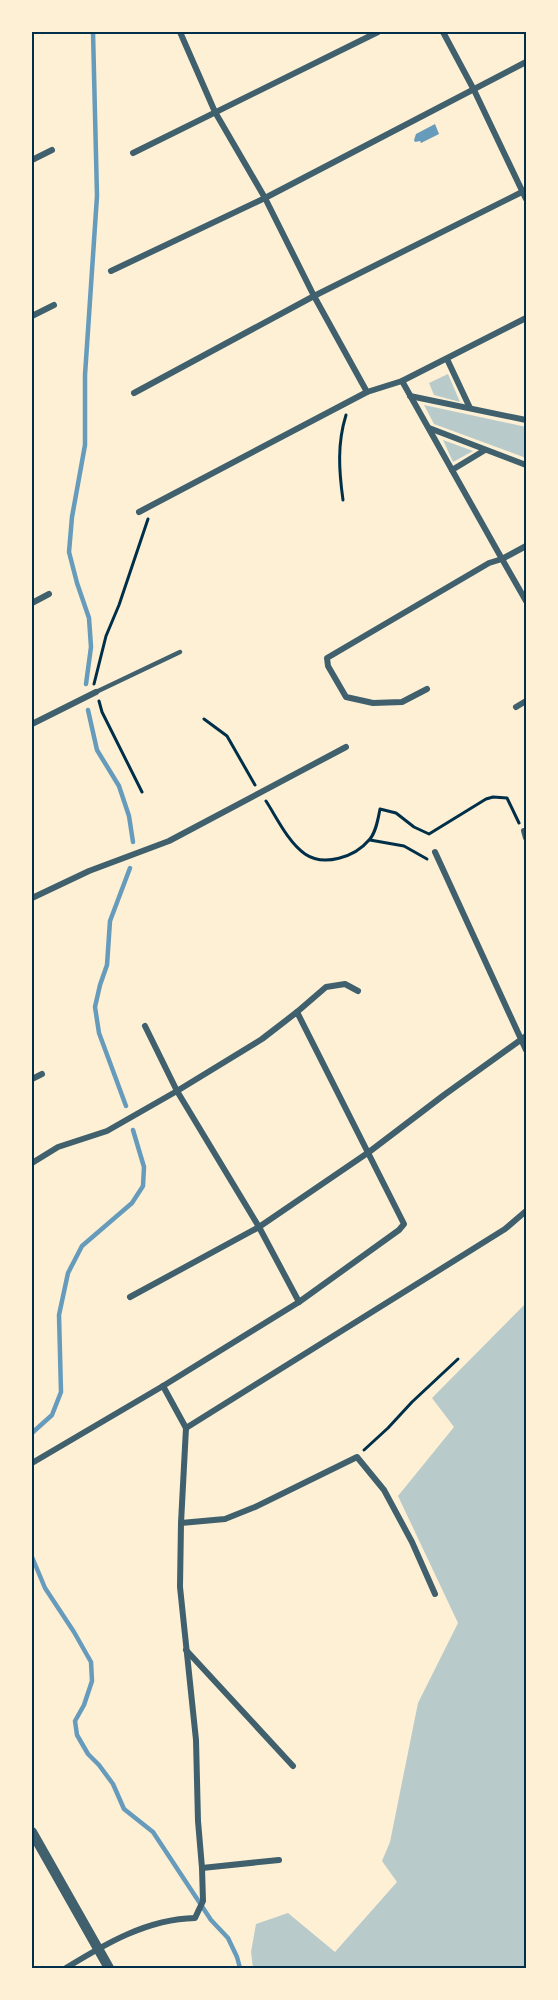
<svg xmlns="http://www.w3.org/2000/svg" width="558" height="2000" viewBox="0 0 558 2000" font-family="'Fira Sans Condensed',sans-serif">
	<rect width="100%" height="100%" fill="#fdf0d5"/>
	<!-- green -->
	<g fill="#b9caca">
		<path d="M448 374 460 402 434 395 429 383Z"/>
		<path d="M424 405 526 427V458L434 424Z"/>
		<path d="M443 440 473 451 453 462Z"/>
		<path d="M526 1303V1968H253L251 1952 256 1924 288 1913 335 1952 397 1882 382 1861 390 1842 418 1703 458 1623 398 1496 454 1427 432 1398Z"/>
	</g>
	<!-- water -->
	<path fill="#669bbc" d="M435 124 439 134 421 143 420 141 415 142 414 140 416 134Z"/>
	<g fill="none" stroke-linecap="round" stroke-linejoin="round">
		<!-- stream -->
		<g stroke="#669bbc" stroke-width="4.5">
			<path d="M86 684 91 647 89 618 77 583 69 552 72 517 85 445V375L97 196 93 32"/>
			<path d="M88 710 97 750 119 786 129 816 133 842"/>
			<path d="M126 1106 99 1033 95 1007 100 985 107 965 110 921 130 868"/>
			<path d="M32 1433 52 1415 61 1392 59 1315 68 1273 82 1246 132 1203 143 1186 144 1167 133 1130"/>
			<path d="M32 1557 45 1588 74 1632 91 1662 92 1681 84 1705 75 1721 77 1735 88 1754 99 1765 113 1784 124 1809 153 1832 211 1920 228 1938 237 1957 240 1968"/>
		</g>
		<!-- path -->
		<g stroke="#003049" stroke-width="3">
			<path d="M343 500C339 471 337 444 346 415"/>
			<path d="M94 684 106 636 119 605 148 519"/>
			<path d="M99 701 102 712 142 792"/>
			<path d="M204 719 227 736 255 785"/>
			<path d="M266 801C277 818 288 842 305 854 324 867 355 857 369 840 376 833 378 819 380 809L396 813 414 827 429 834 486 799 493 797 507 798 519 823"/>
			<path d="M370 840 404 846 427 859"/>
			<path d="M364 1450 388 1428 412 1402 458 1359"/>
		</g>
		<!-- service -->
		<path stroke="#3f606c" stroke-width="4.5" d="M96 692 180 652"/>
		<!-- minor -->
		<g stroke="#3f606c" stroke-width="6">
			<path d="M180 32 215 112 265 198 314 296 367 392 402 381 526 318"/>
			<path d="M443 32 474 90 526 199"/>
			<path d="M133 153 378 32"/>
			<path d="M32 160 52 150"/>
			<path d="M111 271 265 198 526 62"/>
			<path d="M32 316 54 305"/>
			<path d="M447 359 470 408"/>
			<path d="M402 381 502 559 526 546"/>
			<path d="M134 393 314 296 526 190"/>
			<path d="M410 396 526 420"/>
			<path d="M429 428 526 465"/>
			<path d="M452 470 485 450"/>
			<path d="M139 512 367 392"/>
			<path d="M32 603 49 594"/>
			<path d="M427 689 402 702 373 703 346 697 328 666 327 658 489 563 502 559 526 601"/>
			<path d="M516 707 526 701"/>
			<path d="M32 724 96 692"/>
			<path d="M524 831 526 838"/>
			<path d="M435 852 526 1050"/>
			<path d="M32 898 89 871 169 841 346 747"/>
			<path d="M297 1012 326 987 345 984 358 991"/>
			<path d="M32 1079 42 1074"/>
			<path d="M32 1163 58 1147 107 1131 177 1091 262 1039 297 1012 404 1224 399 1230 299 1302"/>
			<path d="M130 1297 259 1227 369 1152 444 1095 526 1036"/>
			<path d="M163 1386 186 1428 505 1229 526 1211"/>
			<path d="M32 1463 163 1386 299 1302 259 1227 177 1091 145 1026"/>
			<path d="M181 1523 225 1519 255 1507 357 1457 384 1490 412 1542 435 1594"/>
			<path d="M186 1650 293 1766"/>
			<path d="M202 1868 279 1860"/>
			<path d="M66 1968C105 1944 147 1919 195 1918L203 1901 202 1868 198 1821 196 1740 180 1587 181 1523 186 1428"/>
		</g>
		<!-- tertiary -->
		<path stroke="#3f606c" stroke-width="10" d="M32 1832 109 1968"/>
	</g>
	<!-- border -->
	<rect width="558" height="2000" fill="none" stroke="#fdf0d5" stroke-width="66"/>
	<rect x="33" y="33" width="492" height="1934" fill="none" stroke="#003049" stroke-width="2"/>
</svg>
